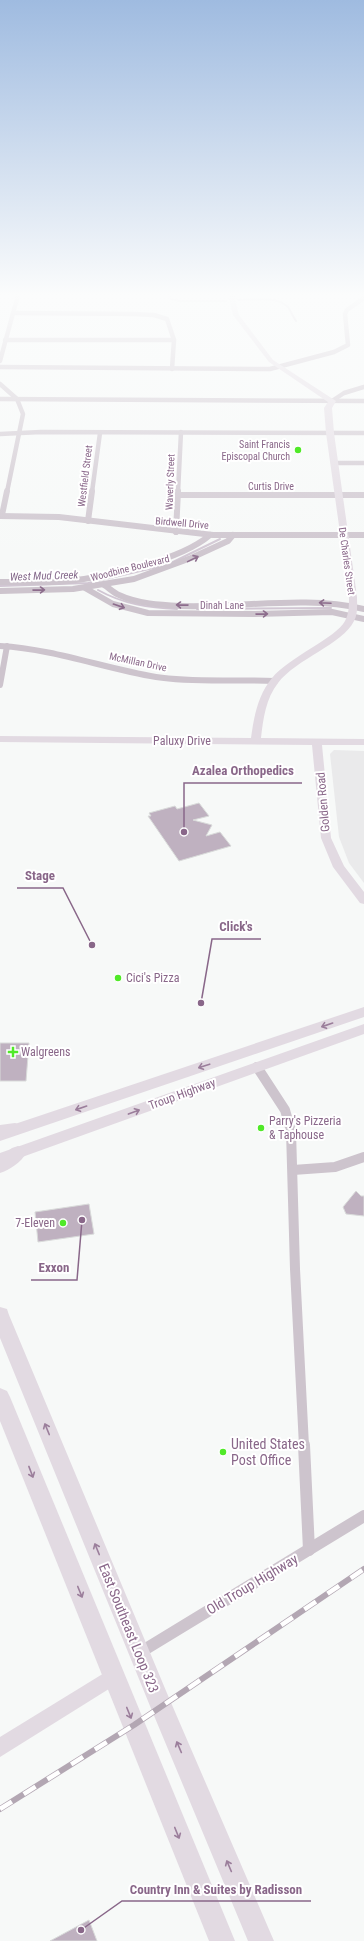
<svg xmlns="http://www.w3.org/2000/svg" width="364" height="1941" viewBox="0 0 364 1941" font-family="'Roboto Condensed',sans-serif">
	<rect width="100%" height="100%" fill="#f7f9f8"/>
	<!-- built -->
	<path fill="#eaeaeb" d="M334 750 364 751V883L349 863 339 837 330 754Z"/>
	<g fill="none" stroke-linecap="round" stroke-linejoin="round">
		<!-- stream -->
		<g stroke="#d1c6d3" stroke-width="2">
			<path d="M169 295 171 299 179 301H226"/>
			<path d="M238 300C252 300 277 295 288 307 291 311 293 317 296 321"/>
			<path d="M173 562 220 539"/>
			<path d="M0 586 88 583 162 566"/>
			<path d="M98 590C123 604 149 608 177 609"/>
			<path d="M197 609 331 608"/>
		</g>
	</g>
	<!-- building -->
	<g fill="#bfb1c0" stroke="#d9dbda">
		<path d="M199 803 209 816 193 820 212 825 206 836 220 832 231 846 179 861 148 816H151L149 813 175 806 177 809Z"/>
		<path d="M0 1043H29L26 1081H0Z"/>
		<path d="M356 1191 361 1196H364V1216L346 1214 343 1207Z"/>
		<path d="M89 1204 94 1234 38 1242 35 1212Z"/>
		<path d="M89 1920 97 1941H50Z"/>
	</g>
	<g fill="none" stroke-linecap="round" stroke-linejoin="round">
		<!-- street-far3 -->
		<g stroke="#cdc4cd" stroke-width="4.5">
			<path d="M13 313 133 314 154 315 167 319 174 340 172 369"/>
			<path d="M5 340H174"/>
			<path d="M0 361 18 295"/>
			<path d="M0 367 270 369 334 352 348 345 345 314 347 310 364 298"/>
			<path d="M0 384 17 399 23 414 7 492"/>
			<path d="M0 399 364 401"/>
			<path d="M332 401 344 393 364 387"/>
			<path d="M0 434 41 432 364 433"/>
			<path d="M333 463H364"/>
			<path d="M92 492 100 433"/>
			<path d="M178 492 181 432"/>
		</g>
		<!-- street-far2 -->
		<g stroke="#cdc4cd" stroke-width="6">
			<path d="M179 495H364"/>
			<path d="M2 515 7 491"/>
			<path d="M0 516 59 517 213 535H364"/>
			<path d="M88 521 92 491"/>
			<path d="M176 532 178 491"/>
			<path d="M0 582C22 582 46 583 68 581 106 577 181 560 210 535"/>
			<path d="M104 585C109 588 114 593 119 595 138 604 162 605 182 606 242 608 305 595 364 609"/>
			<path d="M85 588 113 604 148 613 255 614 332 612 364 619"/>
			<path d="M0 591 73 589 134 579 191 558 228 541 233 535"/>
			<path d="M0 646C54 649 103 668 156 677 195 683 235 679 275 681"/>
			<path d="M0 685 7 646"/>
		</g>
		<!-- street-far1 -->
		<g stroke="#cdc4cd" stroke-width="10">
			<path d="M257 1067 285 1110 291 1131 295 1269 304 1446"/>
			<path d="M293 1170 335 1167 364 1157"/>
		</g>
		<!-- street -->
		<g stroke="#cdc4cd" stroke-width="12">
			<path d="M304 1445 309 1550"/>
			<path d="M139 1653 364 1516"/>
		</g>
		<!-- secondary -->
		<g fill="#e2dae2" fill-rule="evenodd">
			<path d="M228 295H234L239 315 273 360 336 401 332 408 334 433 357 597C357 605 358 614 354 621 343 644 296 659 278 683 266 698 263 719 261 738L364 739V745H322L331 838 344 866 364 892V904L360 903 333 867 321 838 312 745 0 742V736L251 738C254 716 258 695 272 678 289 657 336 638 345 621 349 614 349 605 349 597L326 433 324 408 328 402 269 362 233 315Z"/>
			<path d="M114 1667 120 1670 123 1676 120 1682 0 1757V1737Z"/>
		</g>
		<!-- primary -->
		<g fill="#e2dae2" fill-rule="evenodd">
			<path d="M364 1007V1017L0 1141V1129Z"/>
			<path d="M364 1024V1034L0 1165V1153Z"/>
		</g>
		<!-- highway -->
		<g fill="#e2dae2" fill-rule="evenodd">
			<path d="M15 1123 21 1125 23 1129 21 1133 0 1137V1125Z"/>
			<path d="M18 1146 24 1148 26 1153C22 1162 9 1170 0 1173V1157L12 1148Z"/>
			<path d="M0 1307 7 1309 9 1315 169 1698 274 1941H248L150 1706 0 1338Z"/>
			<path d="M0 1388 7 1391 10 1397 235 1941H209L0 1421Z"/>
		</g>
		<defs>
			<path id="rail" d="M0 1809 134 1725 364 1569"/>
		</defs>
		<!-- rail casing -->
		<use href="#rail" stroke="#b3a7b3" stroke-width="6"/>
		<!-- rail -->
		<use href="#rail" stroke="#fff" stroke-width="4.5" stroke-dasharray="14" stroke-linecap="butt"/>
	</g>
	<!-- one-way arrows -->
	<defs><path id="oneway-shaft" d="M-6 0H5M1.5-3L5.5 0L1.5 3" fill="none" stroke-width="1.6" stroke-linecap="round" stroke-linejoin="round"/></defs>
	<g stroke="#8c6c8c">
		<use href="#oneway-shaft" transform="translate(193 559) rotate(-26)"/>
		<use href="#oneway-shaft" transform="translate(39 590) rotate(-1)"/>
		<use href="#oneway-shaft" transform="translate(325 603) rotate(-177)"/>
		<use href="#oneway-shaft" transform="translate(182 605) rotate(-179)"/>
		<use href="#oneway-shaft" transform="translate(119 606) rotate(19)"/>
		<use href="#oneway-shaft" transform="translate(262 614) rotate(-1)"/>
	</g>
	<g stroke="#9b7e9b">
		<use href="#oneway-shaft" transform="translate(327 1025) rotate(161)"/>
		<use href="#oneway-shaft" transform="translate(204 1066) rotate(162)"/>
		<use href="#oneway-shaft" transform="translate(81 1108) rotate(161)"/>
		<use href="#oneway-shaft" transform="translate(134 1112) rotate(-20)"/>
		<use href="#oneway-shaft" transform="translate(47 1429) rotate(-112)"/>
		<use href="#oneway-shaft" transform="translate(31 1472) rotate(69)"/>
		<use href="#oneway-shaft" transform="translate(97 1549) rotate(-112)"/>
		<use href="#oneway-shaft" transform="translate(80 1592) rotate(68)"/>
		<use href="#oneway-shaft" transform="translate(129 1713) rotate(68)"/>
		<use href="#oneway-shaft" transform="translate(179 1747) rotate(-113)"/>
		<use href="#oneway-shaft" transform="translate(177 1833) rotate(68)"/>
		<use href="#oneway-shaft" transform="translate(229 1866) rotate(-113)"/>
	</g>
	<!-- sky -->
	<linearGradient id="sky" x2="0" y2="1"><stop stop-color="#9fbbe0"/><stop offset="0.52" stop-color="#fbfcfc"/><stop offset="1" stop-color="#fbfcfc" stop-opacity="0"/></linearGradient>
	<rect width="364" height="567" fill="url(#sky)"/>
	<!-- markers -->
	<g fill="#50e928" stroke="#fff" stroke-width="1.5">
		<circle cx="298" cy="450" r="4"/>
		<circle cx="118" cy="978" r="4"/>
		<path d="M11 1046h4v4h4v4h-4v4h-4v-4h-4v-4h4z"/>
		<circle cx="261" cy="1128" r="4"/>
		<circle cx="63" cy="1223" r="4"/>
		<circle cx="223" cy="1452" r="4"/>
	</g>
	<g text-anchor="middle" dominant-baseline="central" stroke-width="4" stroke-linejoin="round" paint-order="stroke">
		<!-- far-poi labels -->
		<g font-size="10" fill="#896789" stroke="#fff" text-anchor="end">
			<text x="290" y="444">Saint Francis<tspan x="290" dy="12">Episcopal Church</tspan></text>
		</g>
		<!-- far-street labels -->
		<g font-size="10" fill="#896789" stroke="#fff">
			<text transform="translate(85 476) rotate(-83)">Westfield Street</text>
			<text transform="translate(170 482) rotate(-88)">Waverly Street</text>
			<text x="271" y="486">Curtis Drive</text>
			<text transform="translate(182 523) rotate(5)">Birdwell Drive</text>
			<text transform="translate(347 561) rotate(82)">De Charles Street</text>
			<text transform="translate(130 568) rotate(-14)">Woodbine Boulevard</text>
			<text x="222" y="605">Dinah Lane</text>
			<text transform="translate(138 662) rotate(12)">McMillan Drive</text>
		</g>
		<!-- far-water labels -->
		<g font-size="11" font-style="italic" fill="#85698b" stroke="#fff">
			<text transform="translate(44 576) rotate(-2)">West Mud Creek</text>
		</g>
		<!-- street labels -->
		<g font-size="12" fill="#896789" stroke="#fff">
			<text x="182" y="741">Paluxy Drive</text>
			<text transform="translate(323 802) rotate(-95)">Golden Road</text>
			<text transform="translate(182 1094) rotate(-20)">Troup Highway</text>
		</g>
		<!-- poi labels -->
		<g font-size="12" fill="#896789" stroke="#fff" text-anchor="start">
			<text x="126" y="978">Cici's Pizza</text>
			<text x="21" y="1052">Walgreens</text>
			<text x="269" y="1121">Parry's Pizzeria<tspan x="269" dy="14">&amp; Taphouse</tspan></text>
			<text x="55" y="1223" text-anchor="end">7-Eleven</text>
		</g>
		<!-- near-poi labels -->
		<g font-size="14" fill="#896789" stroke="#fff" text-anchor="start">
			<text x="231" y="1444">United States<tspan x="231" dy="16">Post Office</tspan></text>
		</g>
		<!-- near-street labels -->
		<g font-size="14" fill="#896789" stroke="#fff">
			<text transform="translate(252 1584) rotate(-31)">Old Troup Highway</text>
			<text transform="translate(129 1628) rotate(68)">East Southeast Loop 323</text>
		</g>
	</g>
	<!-- callouts -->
	<path fill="none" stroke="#896789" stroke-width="1.5" d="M184 832L184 783H302M92 945L63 888H17M201 1003L212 939H261M82 1220L77 1280H31M81 1930L122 1901H311"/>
	<g fill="#896789" stroke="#fff" stroke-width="1.5">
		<circle cx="184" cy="832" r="4"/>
		<circle cx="92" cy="945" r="4"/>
		<circle cx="201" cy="1003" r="4"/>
		<circle cx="82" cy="1220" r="4"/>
		<circle cx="81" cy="1930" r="4"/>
	</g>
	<g font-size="13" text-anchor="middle" font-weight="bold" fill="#896789" stroke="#fff" stroke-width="4" stroke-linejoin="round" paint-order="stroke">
		<text x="243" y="775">Azalea Orthopedics</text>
		<text x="40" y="880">Stage</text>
		<text x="236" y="931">Click's</text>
		<text x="54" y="1272">Exxon</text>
		<text x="216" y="1894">Country Inn &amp; Suites by Radisson</text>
	</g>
</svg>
